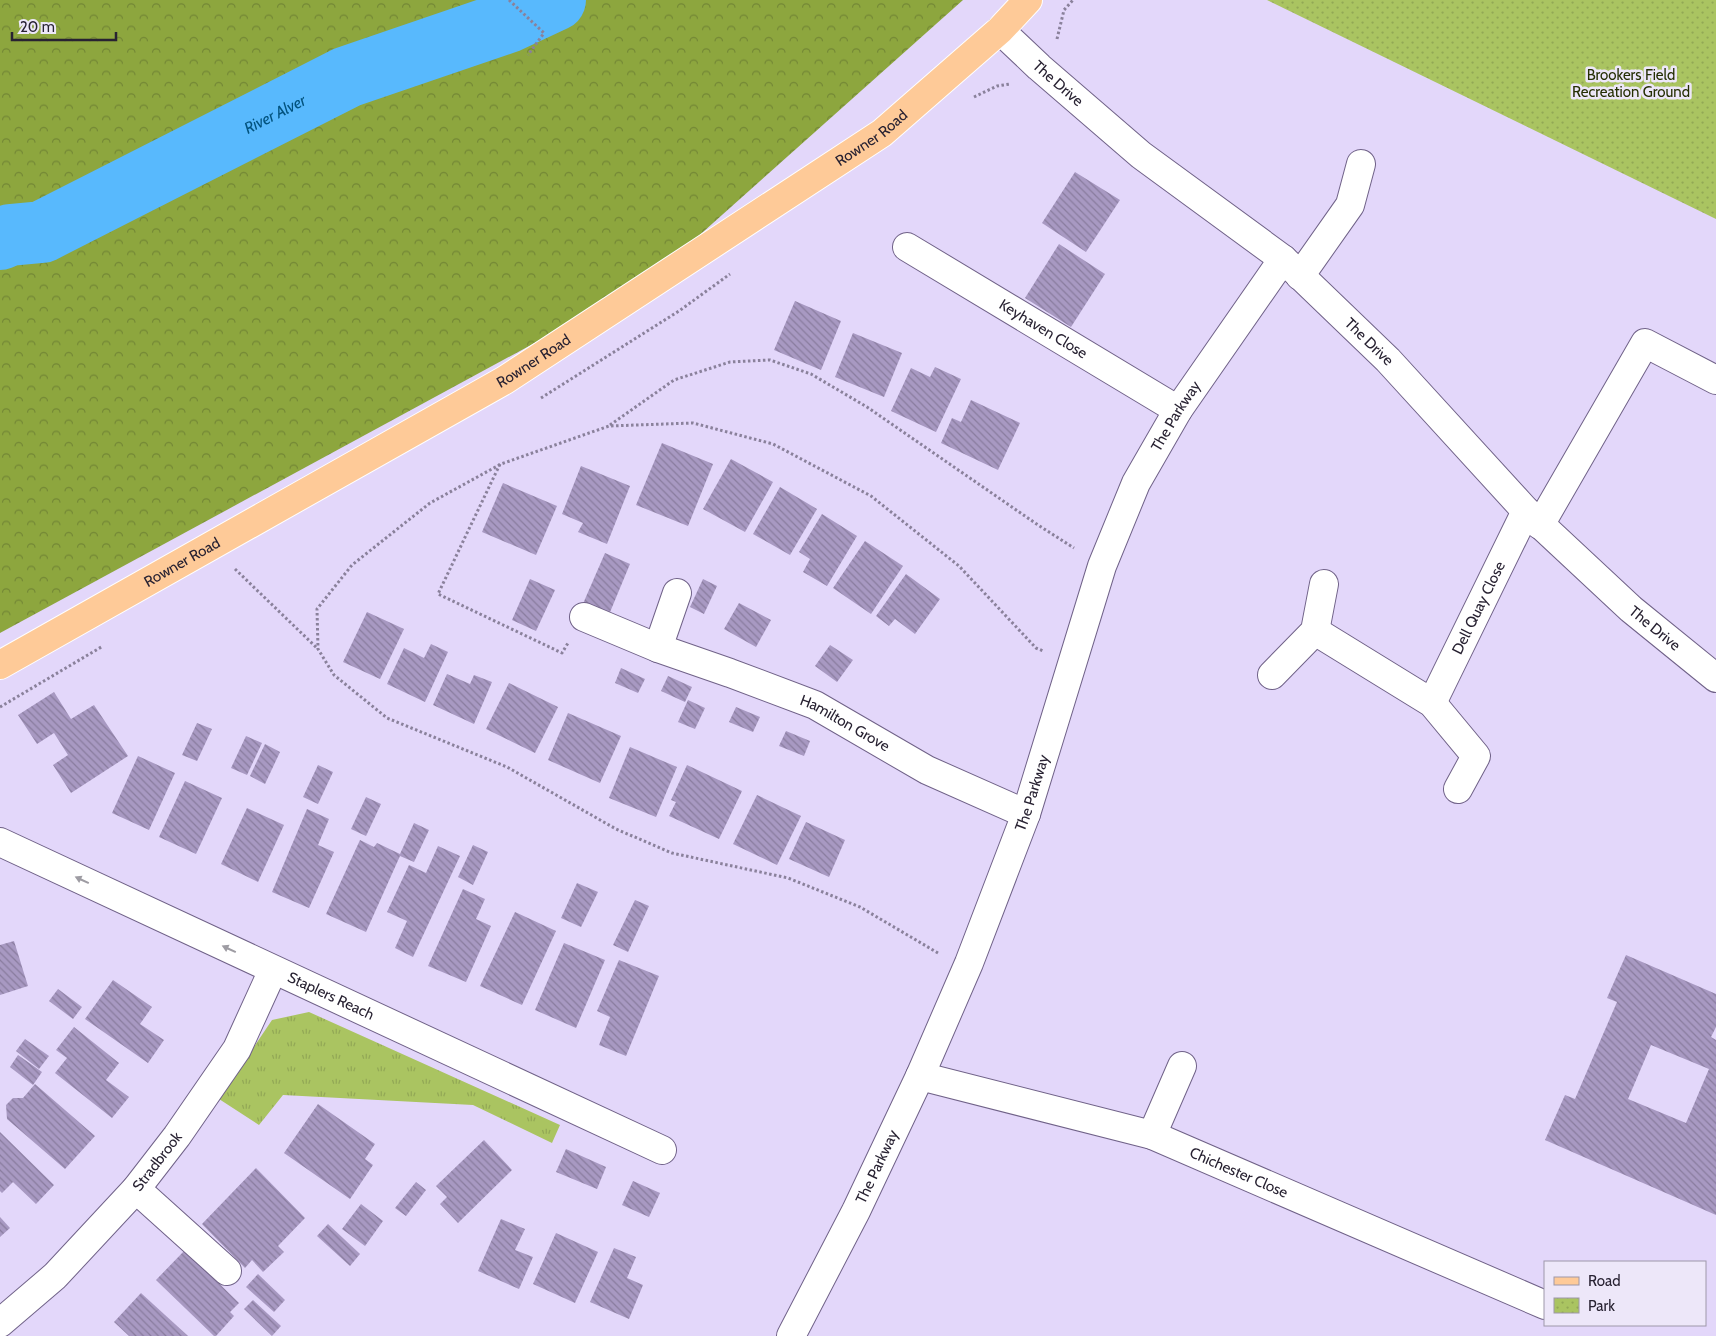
<svg xmlns="http://www.w3.org/2000/svg" width="1716" height="1336" viewBox="0 0 1716 1336" font-family="Cabin,sans-serif">
	<defs>
		<pattern id="grass-tufts" width="24" height="20" patternUnits="userSpaceOnUse" patternTransform="scale(1.25)"><rect width="24" height="20" fill="#aac461"/><path d="M3 7l-1-3M5 7V3M7 7l1-3M15 17l-1-3M17 17v-4M19 17l1-3" fill="none" stroke="#92a855"/></pattern>
		<pattern id="forest-crowns" width="20" height="18" patternUnits="userSpaceOnUse" patternTransform="scale(1.25)"><rect width="20" height="18" fill="#8da63e"/><path d="M2 6a3 3 0 1 1 6 0M12 15a3 3 0 1 1 6 0" fill="none" stroke="#738735"/></pattern>
		<pattern id="park-dots" width="8" height="8" patternUnits="userSpaceOnUse" patternTransform="scale(1.25)"><rect width="8" height="8" fill="#aac461"/><path d="M2 2h.1M6 6h.1" fill="none" stroke="#92a855" stroke-width="1.8" stroke-linecap="round"/></pattern>
		<pattern id="building-back-hatch" width="6" height="6" patternUnits="userSpaceOnUse" patternTransform="scale(1.25)"><rect width="6" height="6" fill="#a899c2"/><path d="M-1 5l2 2M0 0l6 6M5-1l2 2" fill="none" stroke="#897c9e"/></pattern>
	</defs>
	<rect width="100%" height="100%" fill="#e3d7fa"/>
	<!-- grass -->
	<path fill="url(#grass-tufts)" d="M309 1012 560 1125 552 1143 473 1105 283 1095 259 1125 219 1099 272 1020Z"/>
	<!-- forest -->
	<path fill="url(#forest-crowns)" d="M0 0H963L647 282 0 633Z"/>
	<!-- park -->
	<path fill="url(#park-dots)" d="M1267 0H1716V219Z"/>
	<g fill="none" stroke-linecap="round" stroke-linejoin="round">
		<!-- river -->
		<path stroke="#58b9fd" stroke-width="62" id="s1" d="M0 239 10 235 42 232 347 77 508 22 555 0"/>
	</g>
	<!-- building -->
	<g fill="url(#building-back-hatch)" fill-rule="evenodd">
		<path d="M1075 172 1120 200 1086 252 1042 223Z"/>
		<path d="M1059 244 1105 274 1071 327 1025 298Z"/>
		<path d="M795 301 841 321 821 370 774 350Z"/>
		<path d="M853 333 902 353 884 397 835 377Z"/>
		<path d="M935 367 961 379 936 432 891 411 911 368 930 377Z"/>
		<path d="M971 400 1020 423 998 470 941 443 952 418 961 422Z"/>
		<path d="M662 443 713 464 688 526 636 505Z"/>
		<path d="M731 459 773 482 745 532 703 509Z"/>
		<path d="M581 466 630 486 607 544 578 532 583 523 562 514Z"/>
		<path d="M503 483 557 506 536 555 482 532Z"/>
		<path d="M780 487 817 509 790 555 753 534Z"/>
		<path d="M822 514 857 536 827 586 803 572 810 559 799 552Z"/>
		<path d="M865 541 903 566 871 614 833 588Z"/>
		<path d="M605 553 630 564 608 617 582 606Z"/>
		<path d="M906 574 940 599 915 634 895 619 889 626 876 616Z"/>
		<path d="M530 579 555 590 536 631 512 620Z"/>
		<path d="M703 579 717 586 704 614 690 607Z"/>
		<path d="M739 603 771 620 756 647 724 629Z"/>
		<path d="M367 612 404 629 380 679 343 662Z"/>
		<path d="M431 644 448 652 425 702 387 684 404 648 424 658Z"/>
		<path d="M830 645 853 660 837 682 815 666Z"/>
		<path d="M621 668 645 679 638 693 615 683Z"/>
		<path d="M447 674 470 684 474 675 492 682 474 724 433 705Z"/>
		<path d="M668 676 692 687 685 702 661 691Z"/>
		<path d="M509 683 558 707 535 753 486 729Z"/>
		<path d="M54 692 71 719 94 705 128 756 71 793 53 765 68 755 54 733 37 744 18 715Z"/>
		<path d="M688 700 705 708 695 729 678 722Z"/>
		<path d="M736 707 760 717 753 732 729 722Z"/>
		<path d="M568 713 621 736 600 783 548 760Z"/>
		<path d="M197 723 212 729 197 761 182 755Z"/>
		<path d="M786 731 810 741 804 756 779 746Z"/>
		<path d="M246 736 262 743 247 775 231 768Z"/>
		<path d="M265 744 280 752 265 784 250 776Z"/>
		<path d="M630 747 677 767 656 817 609 798Z"/>
		<path d="M138 756 175 773 149 830 112 813Z"/>
		<path d="M318 765 333 772 318 804 303 797Z"/>
		<path d="M687 765 742 791 719 839 669 816 676 802 671 800Z"/>
		<path d="M185 781 222 798 196 854 159 837Z"/>
		<path d="M757 795 801 816 777 865 733 844Z"/>
		<path d="M366 797 381 804 366 836 351 829Z"/>
		<path d="M247 808 284 825 258 882 221 864Z"/>
		<path d="M307 809 329 819 318 845 334 852 309 908 272 892Z"/>
		<path d="M806 822 845 840 829 877 789 859Z"/>
		<path d="M414 823 429 830 414 862 400 856 366 932 326 914 360 840 374 847 377 843 400 854Z"/>
		<path d="M473 845 488 852 473 885 458 877Z"/>
		<path d="M438 846 460 856 413 957 395 948 407 921 387 912 409 865 426 873Z"/>
		<path d="M577 883 598 892 581 927 561 918Z"/>
		<path d="M463 889 485 899 476 919 491 926 466 982 428 966Z"/>
		<path d="M635 900 649 906 628 952 613 945Z"/>
		<path d="M515 912 556 931 522 1005 480 986Z"/>
		<path d="M14 941 28 986 0 995V945Z"/>
		<path d="M564 943 605 960 576 1028 535 1010Z"/>
		<path d="M1626 955 1716 994V1027L1711 1037 1716 1040V1215L1545 1140 1565 1095 1575 1099 1617 1002 1607 998ZM1651 1045 1709 1069 1686 1123 1628 1099Z"/>
		<path d="M619 960 659 976 626 1056 599 1045 610 1017 597 1011Z"/>
		<path d="M113 980 152 1007 140 1024 164 1040 148 1063 85 1019Z"/>
		<path d="M58 989 82 1007 73 1019 49 1001Z"/>
		<path d="M74 1027 119 1063 106 1080 129 1097 112 1118 55 1073 67 1058 56 1050Z"/>
		<path d="M25 1039 49 1056 39 1069 16 1051Z"/>
		<path d="M18 1055 42 1072 33 1085 10 1067Z"/>
		<path d="M35 1084 95 1136 65 1169 7 1119 6 1105 13 1098H23Z"/>
		<path d="M318 1104 375 1144 365 1159 373 1165 350 1199 284 1153Z"/>
		<path d="M0 1132 54 1185 36 1204 13 1182 2 1193 0 1191Z"/>
		<path d="M484 1140 512 1170 458 1223 440 1204 447 1197 436 1186Z"/>
		<path d="M566 1149 606 1167 597 1189 556 1172Z"/>
		<path d="M256 1168 305 1218 278 1246 284 1252 263 1272 252 1260 245 1268 202 1224Z"/>
		<path d="M633 1181 660 1193 649 1217 622 1205Z"/>
		<path d="M416 1182 426 1190 406 1216 395 1208Z"/>
		<path d="M361 1204 383 1221 365 1246 342 1229Z"/>
		<path d="M0 1217 10 1228 0 1237Z"/>
		<path d="M501 1219 525 1229 515 1250 533 1257 519 1289 478 1271Z"/>
		<path d="M328 1224 360 1254 350 1266 317 1236Z"/>
		<path d="M556 1233 598 1252 575 1303 533 1284Z"/>
		<path d="M614 1248 636 1257 627 1278 643 1285 629 1319 590 1302Z"/>
		<path d="M185 1250 239 1303 230 1312 234 1316 216 1336H214L156 1280Z"/>
		<path d="M258 1274 285 1300 274 1312 246 1287Z"/>
		<path d="M141 1293 188 1336H129L114 1322Z"/>
		<path d="M253 1300 281 1326 272 1336 244 1309Z"/>
	</g>
	<g fill="none" stroke-linecap="round" stroke-linejoin="round">
		<defs>
			<g id="minor">
				<path id="s2" d="M1000 30 1039 67 1141 155 1283 259 1388 360 1526 511 1631 609 1716 678"/>
				<path id="s3" d="M907 247 1178 410"/>
				<path d="M1300 276 1350 205 1361 164"/>
				<path d="M1540 525 1645 343 1716 380"/>
				<path id="s4" d="M584 617 658 648 730 673 815 705 927 770 1026 814"/>
				<path d="M1315 631 1432 703 1476 756 1458 789"/>
				<path d="M658 648 677 593"/>
				<path d="M1272 675 1315 631 1324 584"/>
				<path id="s5" d="M1432 703 1526 511"/>
				<path id="s6" d="M0 842 662 1150"/>
				<path id="s7" d="M920 1076 1152 1135 1545 1305"/>
				<path d="M1152 1135 1182 1066"/>
				<path d="M136 1189 227 1271"/>
				<path id="s8" d="M0 1323 55 1276 136 1189 177 1136 237 1049 273 970"/>
				<path id="s9" d="M791 1336 856 1211 920 1076 969 963 1026 814 1102 566 1136 483 1178 410 1283 259"/>
			</g>
			<g id="major">
				<path id="s10" d="M0 665 505 380 882 133 1000 30 1028 0"/>
			</g>
		</defs>
		<!-- minor casing -->
		<use href="#minor" stroke="#706288" stroke-width="30"/>
		<!-- major casing -->
		<use href="#major" stroke="#fff" stroke-width="30"/>
		<!-- path -->
		<g stroke="#8a819b" stroke-width="3" stroke-dasharray="2.5 2.5" stroke-linecap="butt">
			<path d="M509 0 544 33 528 55"/>
			<path d="M1057 39 1064 10 1073 0"/>
			<path d="M974 97 997 86 1010 84"/>
			<path d="M541 398 679 311 730 274"/>
			<path d="M610 425 674 380 730 362 770 360 811 374 867 407 1038 525 1074 548"/>
			<path d="M500 464 438 594 562 653 568 643"/>
			<path d="M235 569 318 649"/>
			<path d="M0 707 103 646"/>
			<path d="M938 953 860 907 788 878 672 853 616 829 507 767 387 718 334 675 318 649 317 609 352 565 430 503 501 464 609 426 693 423 773 444 871 496 959 566 1036 648 1043 651"/>
		</g>
		<!-- minor -->
		<use href="#minor" stroke="#fff" stroke-width="28"/>
		<!-- major -->
		<use href="#major" stroke="#feca98" stroke-width="28"/>
	</g>
	<!-- one-way arrows -->
	<defs><path id="oneway-solid" d="M-6-.8H1V-3.2L6.5 0L1 3.2V.8H-6Z" transform="scale(1.25)"/></defs>
	<g fill="#9e9ca3">
		<use href="#oneway-solid" transform="translate(82 880) rotate(-155)"/>
		<use href="#oneway-solid" transform="translate(229 949) rotate(-155)"/>
	</g>
	<g text-anchor="middle" dominant-baseline="central" stroke-width="5" stroke-linejoin="round" paint-order="stroke">
		<!-- park labels -->
		<g font-size="15" fill="#252f03" stroke="#ede7f9">
			<text x="1631" y="75">Brookers Field<tspan x="1631" dy="17">Recreation Ground</tspan></text>
		</g>
		<!-- street labels -->
		<g font-size="15" fill="#282232" stroke="#ede7f9">
			<text stroke="none"><textPath href="#s2" startOffset="79">The Drive</textPath></text>
			<text stroke="none"><textPath href="#s10" startOffset="1019">Rowner Road</textPath></text>
			<text stroke="none"><textPath href="#s3" startOffset="159">Keyhaven Close</textPath></text>
			<text stroke="none"><textPath href="#s2" startOffset="484">The Drive</textPath></text>
			<text stroke="none"><textPath href="#s10" startOffset="614">Rowner Road</textPath></text>
			<text stroke="none"><textPath href="#s9" startOffset="1000">The Parkway</textPath></text>
			<text stroke="none"><textPath href="#s10" startOffset="209">Rowner Road</textPath></text>
			<text stroke="none"><textPath href="#s5" startOffset="106">Dell Quay Close</textPath></text>
			<text stroke="none"><textPath href="#s2" startOffset="889">The Drive</textPath></text>
			<text stroke="none"><textPath href="#s4" startOffset="282">Hamilton Grove</textPath></text>
			<text stroke="none"><textPath href="#s9" startOffset="595">The Parkway</textPath></text>
			<text stroke="none"><textPath href="#s6" startOffset="365">Staplers Reach</textPath></text>
			<text stroke="none"><textPath href="#s8" startOffset="226">Stradbrook</textPath></text>
			<text stroke="none"><textPath href="#s9" startOffset="190">The Parkway</textPath></text>
			<text stroke="none"><textPath href="#s7" startOffset="334">Chichester Close</textPath></text>
		</g>
		<!-- water labels -->
		<g font-size="16" font-style="italic" fill="#02527d" stroke="#ede7f9">
			<text stroke="none"><textPath href="#s1" startOffset="304">River Alver</textPath></text>
		</g>
	</g>
	<!-- legend -->
	<rect x="1544" y="1261" width="162" height="65" fill="#ede7f9" stroke="#9e98a9"/>
	<rect x="1554" y="1277" width="25" height="8" fill="#feca98" stroke="#9e98a9"/>
	<text x="1588" y="1286" font-size="15" fill="#282232">Road</text>
	<rect x="1554" y="1298" width="25" height="15" fill="url(#park-dots)" stroke="#9e98a9"/>
	<text x="1588" y="1311" font-size="15" fill="#282232">Park</text>
	<!-- scale -->
	<path d="M12 32v8h104v-8" fill="none" stroke="#282232" stroke-width="2.5"/>
	<text x="20" y="32" font-size="15" fill="#282232" stroke="#ede7f9" stroke-width="4" paint-order="stroke">20 m</text>
</svg>
